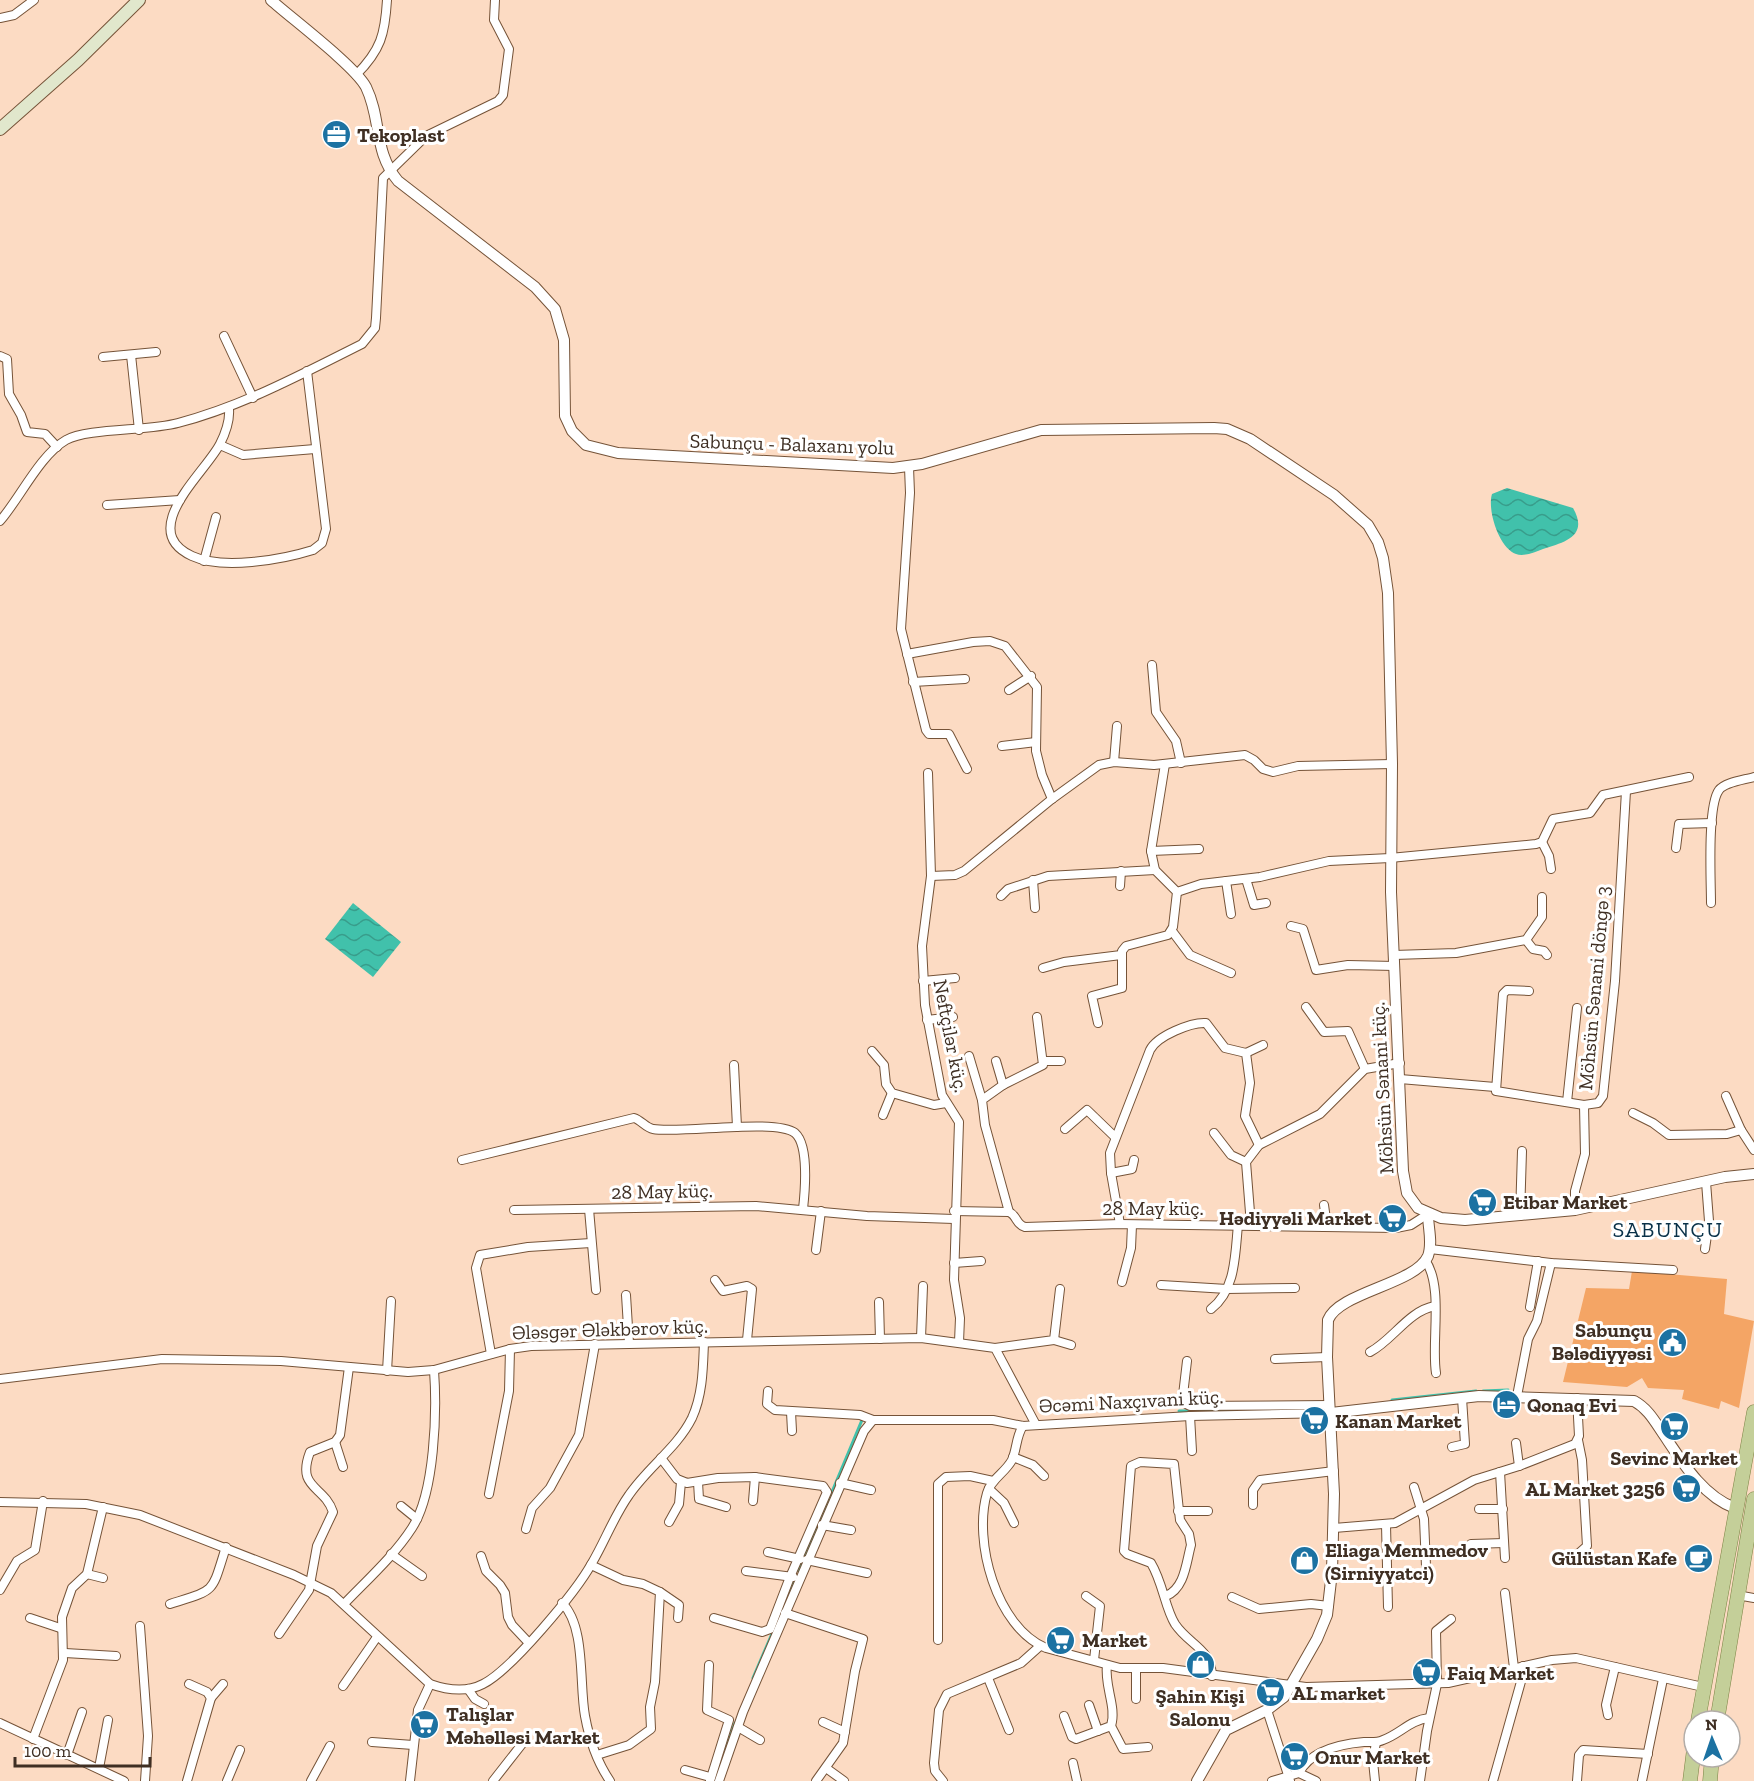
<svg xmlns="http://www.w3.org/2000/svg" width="1754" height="1781" viewBox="0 0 1754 1781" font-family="'Zilla Slab',serif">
	<defs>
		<pattern id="water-waves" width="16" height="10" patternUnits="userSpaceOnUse" patternTransform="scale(1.5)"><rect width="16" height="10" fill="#41c1ab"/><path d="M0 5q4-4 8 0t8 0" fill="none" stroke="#389d8b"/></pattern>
	</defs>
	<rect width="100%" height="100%" fill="#fcdbc3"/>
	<!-- green -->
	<path fill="#f4a565" d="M1632 1271 1727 1279 1724 1314 1754 1321 1739 1408 1721 1401 1719 1409 1682 1399 1684 1390 1648 1388 1642 1378 1627 1387 1563 1382 1586 1288 1629 1289Z"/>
	<!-- water -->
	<g fill="url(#water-waves)">
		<path d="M1507 488 1573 508C1589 536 1565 542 1543 549 1535 552 1524 557 1516 554 1499 548 1487 510 1492 494Z"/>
		<path d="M353 903 401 942 373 977 325 939Z"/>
	</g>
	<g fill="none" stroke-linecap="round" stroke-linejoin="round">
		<!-- stream -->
		<g stroke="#41c1ab" stroke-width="3">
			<path d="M1483 1391 1508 1390"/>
			<path d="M1392 1400 1476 1391"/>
			<path d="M1179 1411 1299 1410"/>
			<path d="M799 1571 862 1420"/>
			<path d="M778 1620 795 1580"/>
			<path d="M753 1678 774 1629"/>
			<path d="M717 1773 735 1723"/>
		</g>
		<defs>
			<g id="minor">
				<path d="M0 18 14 15 34 0"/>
				<path d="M356 75C381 50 385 34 387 0"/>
				<path d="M224 336 253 398"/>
				<path d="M131 355 139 430"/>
				<path d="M0 356 7 359 9 394 21 415 27 432 45 434 57 447"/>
				<path d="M103 357 156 352"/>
				<path d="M229 409C230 421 226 432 220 444 205 473 136 530 192 556 222 570 281 560 313 550L322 543 326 529 307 371"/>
				<path d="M220 445 243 455 315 449"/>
				<path d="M909 467 910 493 901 629 926 730 929 734H949L967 769"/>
				<path d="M107 505 180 500"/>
				<path d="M0 521C20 498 40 455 66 440 87 428 149 431 178 423 243 406 302 374 362 344L375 328 376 318 383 178 426 136 498 101 503 95 509 49 494 20 495 0"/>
				<path d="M204 561 216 517"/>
				<path d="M907 654 973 642 990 641 1005 646 1037 687 1036 751 1042 775 1052 799"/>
				<path d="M1152 665 1156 712 1176 741 1181 763"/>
				<path d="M913 682 965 679"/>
				<path d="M1009 690 1031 676"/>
				<path d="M1002 746 1036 742"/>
				<path d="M1114 762 1117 726"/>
				<path d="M928 773 931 876 922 946 925 1005 942 1095 959 1122 954 1280 960 1318 959 1342"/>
				<path d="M1542 842 1549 856 1551 869"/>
				<path d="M1676 848 1679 824 1712 823"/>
				<path d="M1151 851 1199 849"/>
				<path d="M931 876 955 875 964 871 1052 799 1099 765 1114 762 1154 765 1245 755 1254 760 1263 769 1273 772 1298 766 1392 764"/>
				<path d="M1246 879 1254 905 1266 903"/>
				<path d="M1033 880 1035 908"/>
				<path d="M1226 881 1231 914"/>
				<path d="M1120 886 1121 871"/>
				<path d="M1177 892 1201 884 1260 877 1329 861 1390 858 1536 844 1542 842 1553 819 1590 813 1603 795 1689 777"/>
				<path d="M1001 896 1008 889 1048 876 1155 870"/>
				<path d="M1711 903C1711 881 1707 806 1719 790 1725 782 1744 780 1754 777"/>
				<path d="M1291 926 1303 929 1316 970 1348 965 1395 966"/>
				<path d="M1172 931 1190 955 1231 973"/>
				<path d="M1526 940 1533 949 1544 951 1547 955"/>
				<path d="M1394 955 1456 953 1526 940 1542 917V897"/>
				<path d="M1043 968 1064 962 1121 955"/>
				<path d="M923 981 955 978"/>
				<path d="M1529 991 1507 990 1503 994 1496 1091 1584 1105"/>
				<path d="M1306 1007 1324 1032 1348 1031 1365 1069"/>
				<path d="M927 1020 953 1017"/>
				<path d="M1098 1023 1092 996 1122 988V951L1126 946 1168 935 1173 927 1177 892 1155 870 1151 851 1165 764"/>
				<path d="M872 1051 884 1065 886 1084 892 1093 934 1105 946 1103"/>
				<path d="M1246 1053 1263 1045"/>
				<path d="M969 1056 982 1100"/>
				<path d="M996 1061 1003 1085"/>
				<path d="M1044 1061H1061"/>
				<path d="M734 1065 737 1127"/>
				<path d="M1400 1079 1495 1087"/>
				<path d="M1726 1096 1741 1130"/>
				<path d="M1567 1102 1577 1008"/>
				<path d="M1633 1113 1653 1123 1669 1135 1727 1134 1741 1130 1754 1150"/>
				<path d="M883 1115 892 1093"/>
				<path d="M1065 1129 1087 1110 1115 1137"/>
				<path d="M1214 1133 1231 1155 1246 1162"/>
				<path d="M462 1160 634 1118C641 1120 646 1128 653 1129 681 1134 776 1118 795 1133 809 1145 805 1191 803 1209"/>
				<path d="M1111 1173 1132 1169 1134 1160"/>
				<path d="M1324 1205 1327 1226"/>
				<path d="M589 1209 596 1290"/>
				<path d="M514 1210 756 1206 867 1216 954 1219"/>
				<path d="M1575 1210V1191L1585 1154 1584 1105 1598 1103 1603 1096 1615 981 1626 791"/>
				<path d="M954 1211 1009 1212C1017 1215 1016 1225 1025 1227L1120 1224 1396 1228 1411 1225 1428 1214"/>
				<path d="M1009 1212 985 1125 982 1100 1003 1085 1043 1065 1037 1017"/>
				<path d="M1520 1216 1522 1151"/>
				<path d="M1120 1224 1111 1173 1110 1153 1150 1050C1157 1036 1191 1022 1206 1023L1225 1048 1246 1053 1250 1083 1245 1116 1259 1145 1320 1114 1365 1069 1400 1063"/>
				<path d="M1251 1225 1246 1162 1259 1145"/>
				<path d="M1430 1249 1551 1263 1673 1270"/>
				<path d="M1705 1249 1709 1221 1706 1182"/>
				<path d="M816 1250 821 1211"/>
				<path d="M1425 1260C1444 1286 1431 1342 1436 1373"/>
				<path d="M954 1263 981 1261"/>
				<path d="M715 1280 723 1291 747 1286 752 1289 747 1340"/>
				<path d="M1122 1282 1131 1248 1132 1225"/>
				<path d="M1161 1285 1227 1289 1295 1288"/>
				<path d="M626 1295 629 1343"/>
				<path d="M879 1302 880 1339"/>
				<path d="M1530 1307 1538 1261"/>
				<path d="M1211 1309C1236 1290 1235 1254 1238 1225"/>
				<path d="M921 1338 923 1286"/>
				<path d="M1054 1340 1071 1345"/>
				<path d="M995 1348 1054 1340 1060 1289"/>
				<path d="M1370 1352C1393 1340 1408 1311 1435 1306"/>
				<path d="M491 1354 476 1268 480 1255 528 1247 591 1243"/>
				<path d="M1275 1359 1327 1357"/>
				<path d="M1187 1361 1183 1395 1186 1404 1190 1406 1330 1405"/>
				<path d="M387 1371 391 1301"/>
				<path d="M0 1379 162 1359 281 1361 408 1372 434 1370 510 1349 531 1346 921 1338 995 1348 1035 1423"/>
				<path d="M768 1391 767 1404 775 1410 860 1415 873 1420"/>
				<path d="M1517 1396 1528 1339 1537 1321 1551 1263"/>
				<path d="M791 1412 792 1431"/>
				<path d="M1190 1416 1192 1451"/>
				<path d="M1023 1426C1016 1436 1017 1449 1012 1460 1005 1473 991 1479 987 1493 973 1541 996 1627 1046 1648L1120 1668H1163L1306 1687 1448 1683 1552 1660 1576 1658 1703 1687"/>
				<path d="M335 1442 343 1467"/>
				<path d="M1516 1443 1519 1466"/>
				<path d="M1452 1447 1465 1444 1462 1398"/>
				<path d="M1013 1457 1033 1465 1044 1476"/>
				<path d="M661 1458 677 1479 687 1483 718 1478 755 1477 823 1486 827 1492 790 1577 770 1629 762 1632 714 1618"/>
				<path d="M1500 1472 1505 1558"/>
				<path d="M698 1482 699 1499 726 1507"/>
				<path d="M840 1483 871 1490"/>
				<path d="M1414 1487 1424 1519 1426 1566"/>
				<path d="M989 1489 1004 1503 1014 1523"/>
				<path d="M489 1494 509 1391 510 1349"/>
				<path d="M753 1501 755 1477"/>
				<path d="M0 1502 86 1504 140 1515 294 1575 331 1593 430 1684C447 1690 466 1693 483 1684 511 1670 576 1592 592 1563 605 1541 614 1516 629 1495 648 1467 677 1448 692 1418 703 1394 703 1367 704 1342"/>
				<path d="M1253 1505V1490L1260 1480 1334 1471"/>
				<path d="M401 1506 417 1519"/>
				<path d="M1479 1509H1503"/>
				<path d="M1178 1511H1208"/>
				<path d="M669 1522 679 1504 681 1482"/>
				<path d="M822 1525 851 1530"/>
				<path d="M1386 1525 1388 1607"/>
				<path d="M1334 1528 1395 1523 1474 1480 1519 1466 1575 1444 1579 1436 1577 1398"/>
				<path d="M526 1529 532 1508 550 1488 579 1435 595 1344"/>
				<path d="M1471 1544 1504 1543"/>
				<path d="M768 1552 800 1559"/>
				<path d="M391 1554 422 1576"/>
				<path d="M481 1556 486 1571 500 1585 505 1593 508 1617 512 1625 528 1642"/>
				<path d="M1562 1559 1578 1554 1587 1546 1582 1460 1578 1440"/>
				<path d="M807 1560 867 1573"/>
				<path d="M591 1565 623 1580 643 1584 660 1592 655 1682 650 1707 651 1729 629 1745 597 1755"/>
				<path d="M746 1571 793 1577"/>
				<path d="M87 1574 103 1578"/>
				<path d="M0 1590 17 1561 35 1550 43 1501"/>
				<path d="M660 1592 679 1605 678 1618"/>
				<path d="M1505 1593 1514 1668"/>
				<path d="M1737 1595 1754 1598"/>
				<path d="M1086 1596 1100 1606 1094 1660"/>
				<path d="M1166 1596C1185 1588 1186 1563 1191 1545L1189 1534 1180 1520 1174 1464 1140 1462 1131 1466 1124 1551 1127 1554 1151 1563C1163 1583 1165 1608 1175 1624 1189 1645 1211 1648 1212 1676"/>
				<path d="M1232 1597 1259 1609 1311 1604 1329 1606"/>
				<path d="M562 1603C586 1626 579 1684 585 1716 589 1738 597 1762 610 1781"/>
				<path d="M170 1604C217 1589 211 1594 226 1547"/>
				<path d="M344 1604C367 1580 394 1556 412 1528 435 1493 437 1411 434 1370"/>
				<path d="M785 1613 863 1639 855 1671 843 1743 816 1781"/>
				<path d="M30 1618 60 1628"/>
				<path d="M140 1626 148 1736 145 1781"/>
				<path d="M279 1634 309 1590 317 1546 333 1512C324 1485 296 1489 310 1452L335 1442 340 1435 349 1367"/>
				<path d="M938 1640V1484L946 1477 970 1476 993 1481"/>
				<path d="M65 1653 116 1656"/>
				<path d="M709 1665 707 1710 729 1720 710 1781"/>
				<path d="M1136 1668V1699"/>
				<path d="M988 1678 1009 1730"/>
				<path d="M343 1686 377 1637"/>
				<path d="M468 1689 475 1699 484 1704"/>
				<path d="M211 1698 223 1684"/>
				<path d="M1089 1705 1098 1731"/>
				<path d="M1267 1710 1290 1781"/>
				<path d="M1608 1715 1606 1705 1615 1667"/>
				<path d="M1064 1716 1072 1737 1076 1739 1111 1726C1117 1707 1104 1686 1107 1665"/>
				<path d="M823 1722 845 1732"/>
				<path d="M0 1723 124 1781"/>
				<path d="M1111 1726 1123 1749 1148 1747"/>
				<path d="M738 1727 760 1740"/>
				<path d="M33 1739 63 1660 62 1617 72 1588 87 1574 103 1507"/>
				<path d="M372 1742 413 1745"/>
				<path d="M67 1755 82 1712"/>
				<path d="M1073 1763 1077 1781"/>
				<path d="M99 1768 108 1720"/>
				<path d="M826 1768 844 1781"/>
				<path d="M685 1770 710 1777"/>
				<path d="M1299 1773C1310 1751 1341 1744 1364 1742 1371 1742 1377 1743 1383 1740 1400 1734 1410 1720 1429 1718"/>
				<path d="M187 1781 211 1698 207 1692 189 1684"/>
				<path d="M227 1781 240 1750"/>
				<path d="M311 1781 330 1746"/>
				<path d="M410 1781 418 1710 430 1684"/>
				<path d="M493 1781 522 1744"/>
				<path d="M719 1781 743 1712 864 1431 873 1420H993L1023 1426 1190 1416 1331 1413"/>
				<path d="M943 1781 935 1771 934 1763 939 1710 947 1694 1021 1663 1040 1646"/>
				<path d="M1272 1781 1299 1773 1316 1781"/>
				<path d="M1375 1781 1373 1761 1376 1742"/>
				<path d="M1420 1781 1427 1731 1437 1684 1436 1631 1451 1619"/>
				<path d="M1493 1781 1522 1678 1523 1666"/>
				<path d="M1577 1781 1579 1755 1583 1750 1648 1754"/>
				<path d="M1642 1781 1663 1679"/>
			</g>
			<g id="tertiary">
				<path d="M271 0C291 18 355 66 366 87 382 120 373 151 398 181L535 287 555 309 564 340 565 416 572 431 586 445 618 453 893 468 922 464 1041 430 1214 428 1227 429 1250 439 1334 495 1368 525 1378 542 1383 558 1388 593 1392 764 1391 892 1403 1171 1407 1193 1418 1208 1441 1218 1465 1220 1575 1210 1725 1177 1754 1174"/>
				<path d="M1331 1413 1479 1396 1634 1401C1647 1408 1654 1420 1662 1432 1681 1460 1702 1496 1735 1508"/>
				<path d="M1197 1781 1226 1730 1267 1710 1284 1697 1317 1639 1327 1615 1332 1572 1334 1494 1327 1357 1328 1320C1339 1292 1416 1284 1428 1256 1433 1243 1428 1228 1428 1214"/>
			</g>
			<path id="secondary" d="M0 129 78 60 139 0"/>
			<g id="primary">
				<path d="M1698 1721 1754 1412"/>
				<path d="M1717 1721 1754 1499"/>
				<path d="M1690 1781 1694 1749"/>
				<path d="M1710 1781 1712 1757"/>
			</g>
		</defs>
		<!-- minor casing -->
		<use href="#minor" stroke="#755338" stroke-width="10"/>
		<!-- tertiary casing -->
		<use href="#tertiary" stroke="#755338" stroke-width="12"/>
		<!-- secondary casing -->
		<use href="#secondary" stroke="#755338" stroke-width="14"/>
		<!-- primary casing -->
		<use href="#primary" stroke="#7b8244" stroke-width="15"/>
		<!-- minor -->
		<use href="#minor" stroke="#fff" stroke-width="8"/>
		<!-- tertiary -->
		<use href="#tertiary" stroke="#fff" stroke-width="10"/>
		<!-- secondary -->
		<use href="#secondary" stroke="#e1e7cc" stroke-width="12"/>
		<!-- primary -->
		<use href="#primary" stroke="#c4cf99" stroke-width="14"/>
	</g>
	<!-- icons -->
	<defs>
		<symbol id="office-disc" viewBox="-11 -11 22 22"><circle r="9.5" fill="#1c72a2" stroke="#fff"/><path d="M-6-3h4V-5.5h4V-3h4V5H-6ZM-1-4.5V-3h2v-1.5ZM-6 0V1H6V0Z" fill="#fff"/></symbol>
		<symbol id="supermarket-disc" viewBox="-11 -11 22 22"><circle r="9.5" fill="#1c72a2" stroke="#fff"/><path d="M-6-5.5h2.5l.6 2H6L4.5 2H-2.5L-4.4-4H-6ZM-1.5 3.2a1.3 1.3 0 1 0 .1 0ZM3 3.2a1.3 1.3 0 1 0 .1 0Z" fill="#fff"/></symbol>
		<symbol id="civic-disc" viewBox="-11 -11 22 22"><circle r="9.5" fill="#1c72a2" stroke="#fff"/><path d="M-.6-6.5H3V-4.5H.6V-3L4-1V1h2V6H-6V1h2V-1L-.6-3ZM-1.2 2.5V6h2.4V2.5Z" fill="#fff"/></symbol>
		<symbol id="hotel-disc" viewBox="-11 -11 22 22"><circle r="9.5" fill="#1c72a2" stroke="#fff"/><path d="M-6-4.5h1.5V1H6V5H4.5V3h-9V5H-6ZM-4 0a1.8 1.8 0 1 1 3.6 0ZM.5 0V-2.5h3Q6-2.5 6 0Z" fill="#fff"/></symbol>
		<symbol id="cafe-disc" viewBox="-11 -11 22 22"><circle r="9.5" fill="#1c72a2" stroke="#fff"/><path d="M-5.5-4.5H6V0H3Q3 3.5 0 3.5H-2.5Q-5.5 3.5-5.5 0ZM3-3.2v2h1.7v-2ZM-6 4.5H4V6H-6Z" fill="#fff"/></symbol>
		<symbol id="shop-disc" viewBox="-11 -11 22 22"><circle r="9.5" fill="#1c72a2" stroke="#fff"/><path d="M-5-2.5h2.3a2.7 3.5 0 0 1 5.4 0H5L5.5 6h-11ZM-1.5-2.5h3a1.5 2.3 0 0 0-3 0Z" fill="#fff"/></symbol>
	</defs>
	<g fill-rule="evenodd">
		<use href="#office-disc" x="320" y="118" width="33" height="33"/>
		<use href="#supermarket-disc" x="1466" y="1186" width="33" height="33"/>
		<use href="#supermarket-disc" x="1376" y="1202" width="33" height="33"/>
		<use href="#civic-disc" x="1656" y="1326" width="33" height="33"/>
		<use href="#hotel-disc" x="1490" y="1388" width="33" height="33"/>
		<use href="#supermarket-disc" x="1298" y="1404" width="33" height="33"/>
		<use href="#supermarket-disc" x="1658" y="1410" width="33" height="33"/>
		<use href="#supermarket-disc" x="1670" y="1472" width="33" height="33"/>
		<use href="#cafe-disc" x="1682" y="1542" width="33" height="33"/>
		<use href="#shop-disc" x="1288" y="1544" width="33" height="33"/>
		<use href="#supermarket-disc" x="1044" y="1624" width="33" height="33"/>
		<use href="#shop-disc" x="1184" y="1648" width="33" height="33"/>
		<use href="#supermarket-disc" x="1410" y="1656" width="33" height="33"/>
		<use href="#supermarket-disc" x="1254" y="1676" width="33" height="33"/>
		<use href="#supermarket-disc" x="408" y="1708" width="33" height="33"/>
		<use href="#supermarket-disc" x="1278" y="1740" width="33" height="33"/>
	</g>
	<g text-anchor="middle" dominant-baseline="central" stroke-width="6" stroke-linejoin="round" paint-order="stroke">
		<!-- poi labels -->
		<g font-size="20" font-weight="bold" fill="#3f2f23" stroke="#fff" text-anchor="start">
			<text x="357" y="135">Tekoplast</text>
			<text x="1503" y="1202">Etibar Market</text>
			<text x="1372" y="1218" text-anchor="end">Hədiyyəli Market</text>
			<text x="1652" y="1330" text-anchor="end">Sabunçu<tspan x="1652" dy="23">Bələdiyyəsi</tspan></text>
			<text x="1527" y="1405">Qonaq Evi</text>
			<text x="1335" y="1421">Kanan Market</text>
			<text x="1674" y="1458" text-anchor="middle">Sevinc Market</text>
			<text x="1665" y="1489" text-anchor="end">AL Market 3256</text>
			<text x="1325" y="1550">Eliaga Memmedov<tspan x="1325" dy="23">(Sirniyyatci)</tspan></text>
			<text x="1677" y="1558" text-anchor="end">Gülüstan Kafe</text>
			<text x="1082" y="1640">Market</text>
			<text x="1447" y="1673">Faiq Market</text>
			<text x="1292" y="1693">AL market</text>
			<text x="1200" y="1696" text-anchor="middle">Şahin Kişi<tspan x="1200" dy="23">Salonu</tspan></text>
			<text x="446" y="1714">Talışlar<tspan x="446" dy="23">Məhəlləsi Market</tspan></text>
			<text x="1315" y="1757">Onur Market</text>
		</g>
		<!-- street labels -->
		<g font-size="20" fill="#3f2f23" stroke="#fff">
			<text transform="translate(792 444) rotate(2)">Sabunçu - Balaxanı yolu</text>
			<text transform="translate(1594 988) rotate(-85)">Möhsün Sənani döngə 3</text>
			<text transform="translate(951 1036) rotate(79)">Neftçilər küç.</text>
			<text transform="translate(1382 1088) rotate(-93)">Möhsün Sənani küç.</text>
			<text transform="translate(662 1191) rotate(-1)">28 May küç.</text>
			<text x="1153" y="1208">28 May küç.</text>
			<text transform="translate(610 1329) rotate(-2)">Ələsgər Ələkbərov küç.</text>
			<text transform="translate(1131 1401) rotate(-3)">Əcəmi Naxçıvani küç.</text>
		</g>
		<!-- quarter labels -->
		<g font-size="22" letter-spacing="1.5" fill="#093148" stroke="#fff">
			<text x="1668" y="1229">SABUNÇU</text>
		</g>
	</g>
	<!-- north arrow -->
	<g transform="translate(1712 1739) rotate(358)"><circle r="28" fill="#ffffff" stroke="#b2aca7" stroke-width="1.5"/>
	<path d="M0-4.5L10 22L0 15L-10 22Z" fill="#1c72a2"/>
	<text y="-9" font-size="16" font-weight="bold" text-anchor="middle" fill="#3f2f23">N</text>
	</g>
	<!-- scale -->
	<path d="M15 1757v9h135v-9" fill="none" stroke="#3f2f23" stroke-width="3"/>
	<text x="24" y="1757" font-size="18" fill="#3f2f23" stroke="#ffffff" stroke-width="4.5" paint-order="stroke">100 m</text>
</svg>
